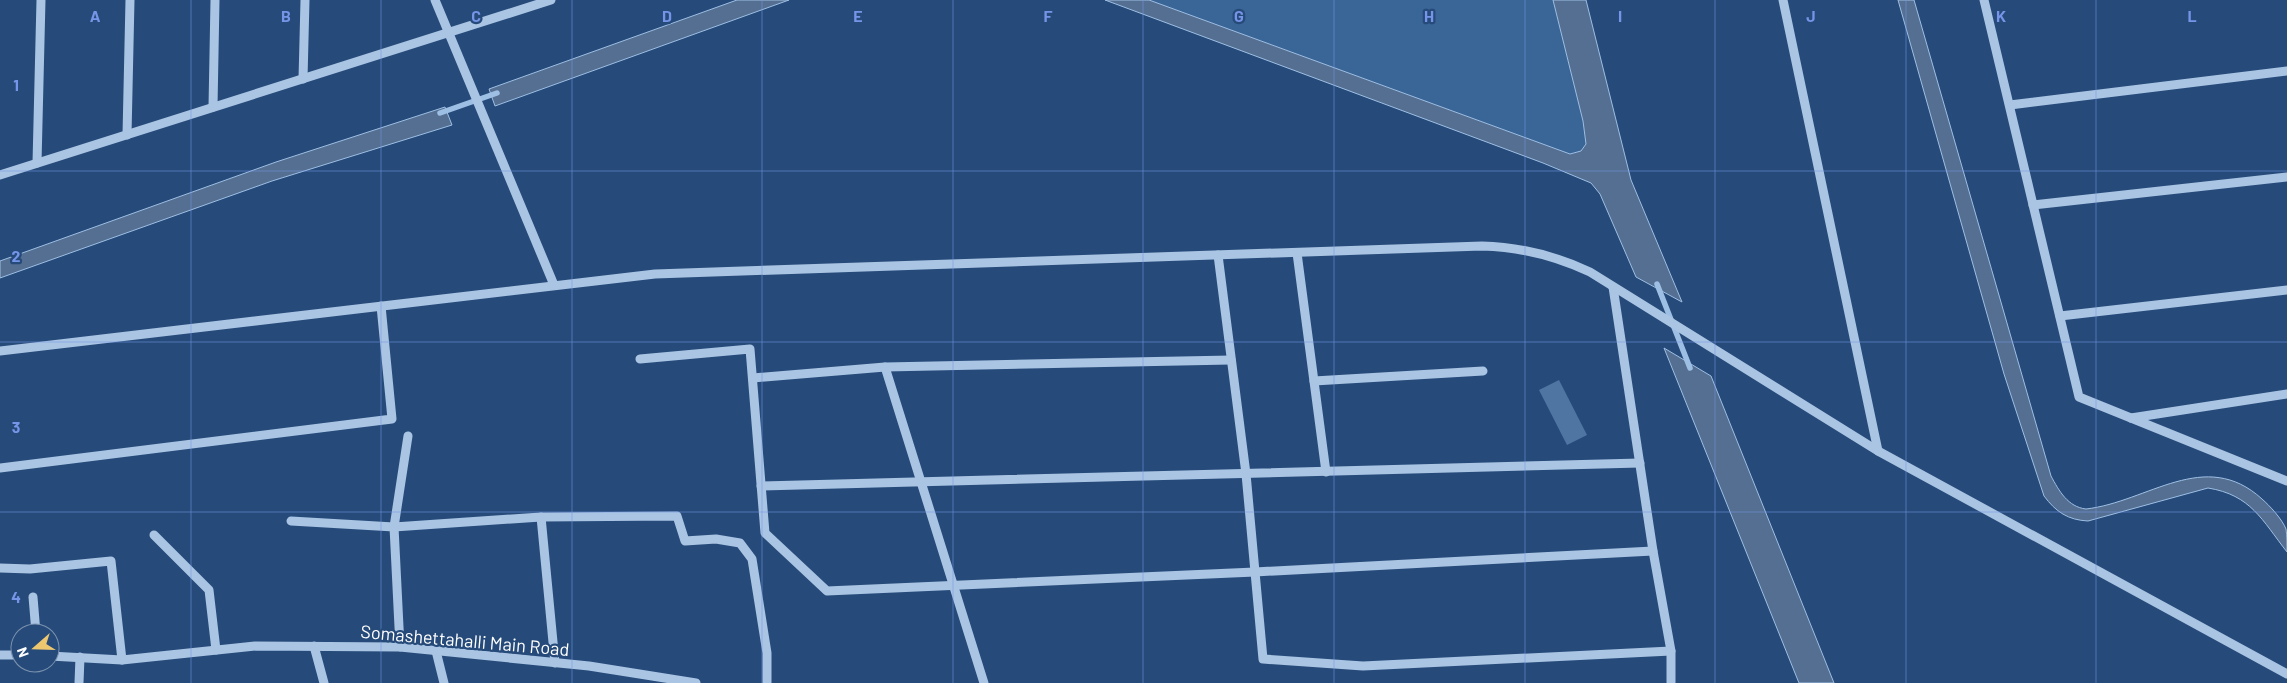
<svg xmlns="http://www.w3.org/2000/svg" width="2287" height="683" viewBox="0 0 2287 683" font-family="Barlow,sans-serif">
	<rect width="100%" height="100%" fill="#264b7a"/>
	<!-- green -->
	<path fill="#3a6597" d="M1149 0H1553L1583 121 1586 144 1581 151 1570 154Z"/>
	<!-- water -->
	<g fill="#546f91" stroke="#9ebfe4">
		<path d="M737 0H789L495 106 489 89Z"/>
		<path d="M1105 0H1149L1570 154 1581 151 1586 144 1583 121 1553 0H1586L1631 180 1682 302 1636 277 1600 194 1591 183 1543 163Z"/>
		<path d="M1898 0H1914L2051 476C2059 491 2068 507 2086 509 2148 502 2205 447 2262 499 2270 506 2282 519 2286 529 2287 535 2287 545 2287 552 2262 520 2251 495 2208 488L2088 521C2068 520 2056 512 2044 496L2004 374Z"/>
		<path d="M445 107 452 125 272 181 0 278V261L276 162Z"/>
		<path d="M1664 348 1711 376 1834 683H1799Z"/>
	</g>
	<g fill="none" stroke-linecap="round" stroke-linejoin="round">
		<!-- stream -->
		<g stroke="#9ebfe4" stroke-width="5.5">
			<path d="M440 113 497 93"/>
			<path d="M1657 284 1690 368"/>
		</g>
	</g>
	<!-- building -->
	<path fill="#4f75a3" d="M1559 380 1587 435 1567 445 1539 390Z"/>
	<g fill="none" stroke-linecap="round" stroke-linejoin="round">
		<!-- minor -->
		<g stroke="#aac4e3" stroke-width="9">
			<path d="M435 0 554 285"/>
			<path d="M1783 0 1878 451"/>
			<path d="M1984 0 2079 397 2287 481"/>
			<path d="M303 79 305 0"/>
			<path d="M2010 105 2287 71"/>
			<path d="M213 107 215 0"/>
			<path d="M127 135 130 0"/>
			<path d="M37 163 41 0"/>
			<path d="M0 175 551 0"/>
			<path d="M2033 205 2287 177"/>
			<path d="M1297 253 1326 472"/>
			<path d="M1218 255 1246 474 1263 659 1363 666 1671 651"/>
			<path d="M1613 287 1653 551 1671 651V683"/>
			<path d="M2060 316 2287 290"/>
			<path d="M0 351 655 274 1482 246C1521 247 1554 255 1590 272L1878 451 2287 674"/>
			<path d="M640 359 750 349 765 533 827 591 1255 572 1653 551"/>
			<path d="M885 367 984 683"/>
			<path d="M753 378 885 367 1231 360"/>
			<path d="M1314 381 1483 371"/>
			<path d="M2131 418 2287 394"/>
			<path d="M0 468 392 419 381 306"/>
			<path d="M761 486 1640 463"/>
			<path d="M541 517 555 663"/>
			<path d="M291 521 394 527 541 517 677 516 685 541 716 539 740 543 752 559 767 653V683"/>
			<path d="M154 535 209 590 216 650"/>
			<path d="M0 568 30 569 111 561 122 660"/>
			<path d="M33 597 36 633"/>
			<path d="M314 646 324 683"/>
			<path d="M400 647 394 527 408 436"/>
			<path d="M436 651 444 683"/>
			<path d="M0 655H20"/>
			<path d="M50 656 122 660 255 646 400 647 589 666 696 683"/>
			<path d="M79 683 80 657"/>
		</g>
	</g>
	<!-- grid -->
	<path fill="none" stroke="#7795e8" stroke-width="1" stroke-opacity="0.55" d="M191 0V683M381 0V683M572 0V683M762 0V683M953 0V683M1143 0V683M1334 0V683M1525 0V683M1715 0V683M1906 0V683M2096 0V683M0 171H2287M0 342H2287M0 512H2287"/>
	<g text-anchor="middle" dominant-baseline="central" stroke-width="4.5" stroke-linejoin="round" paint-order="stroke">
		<!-- street labels -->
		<g font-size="18" fill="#fff" stroke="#264b7a">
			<text transform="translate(465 640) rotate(5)">Somashettahalli Main Road</text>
		</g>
	</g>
	<g font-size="16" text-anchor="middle" font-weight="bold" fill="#7795e8" stroke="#264b7a" stroke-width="4.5" stroke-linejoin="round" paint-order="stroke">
		<text x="95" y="22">A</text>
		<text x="286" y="22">B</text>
		<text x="476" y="22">C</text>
		<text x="667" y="22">D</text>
		<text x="858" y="22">E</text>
		<text x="1048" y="22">F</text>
		<text x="1239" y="22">G</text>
		<text x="1429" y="22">H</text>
		<text x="1620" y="22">I</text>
		<text x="1811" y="22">J</text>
		<text x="2001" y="22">K</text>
		<text x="2192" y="22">L</text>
		<text x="16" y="91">1</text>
		<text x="16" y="262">2</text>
		<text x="16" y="433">3</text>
		<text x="16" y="603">4</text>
	</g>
	<!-- north arrow -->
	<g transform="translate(35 648) rotate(250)"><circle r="24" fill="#264b7a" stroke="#7d93af"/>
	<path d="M0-4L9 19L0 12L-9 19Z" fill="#ecc76f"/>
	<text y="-8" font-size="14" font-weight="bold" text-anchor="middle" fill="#ffffff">N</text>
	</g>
</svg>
